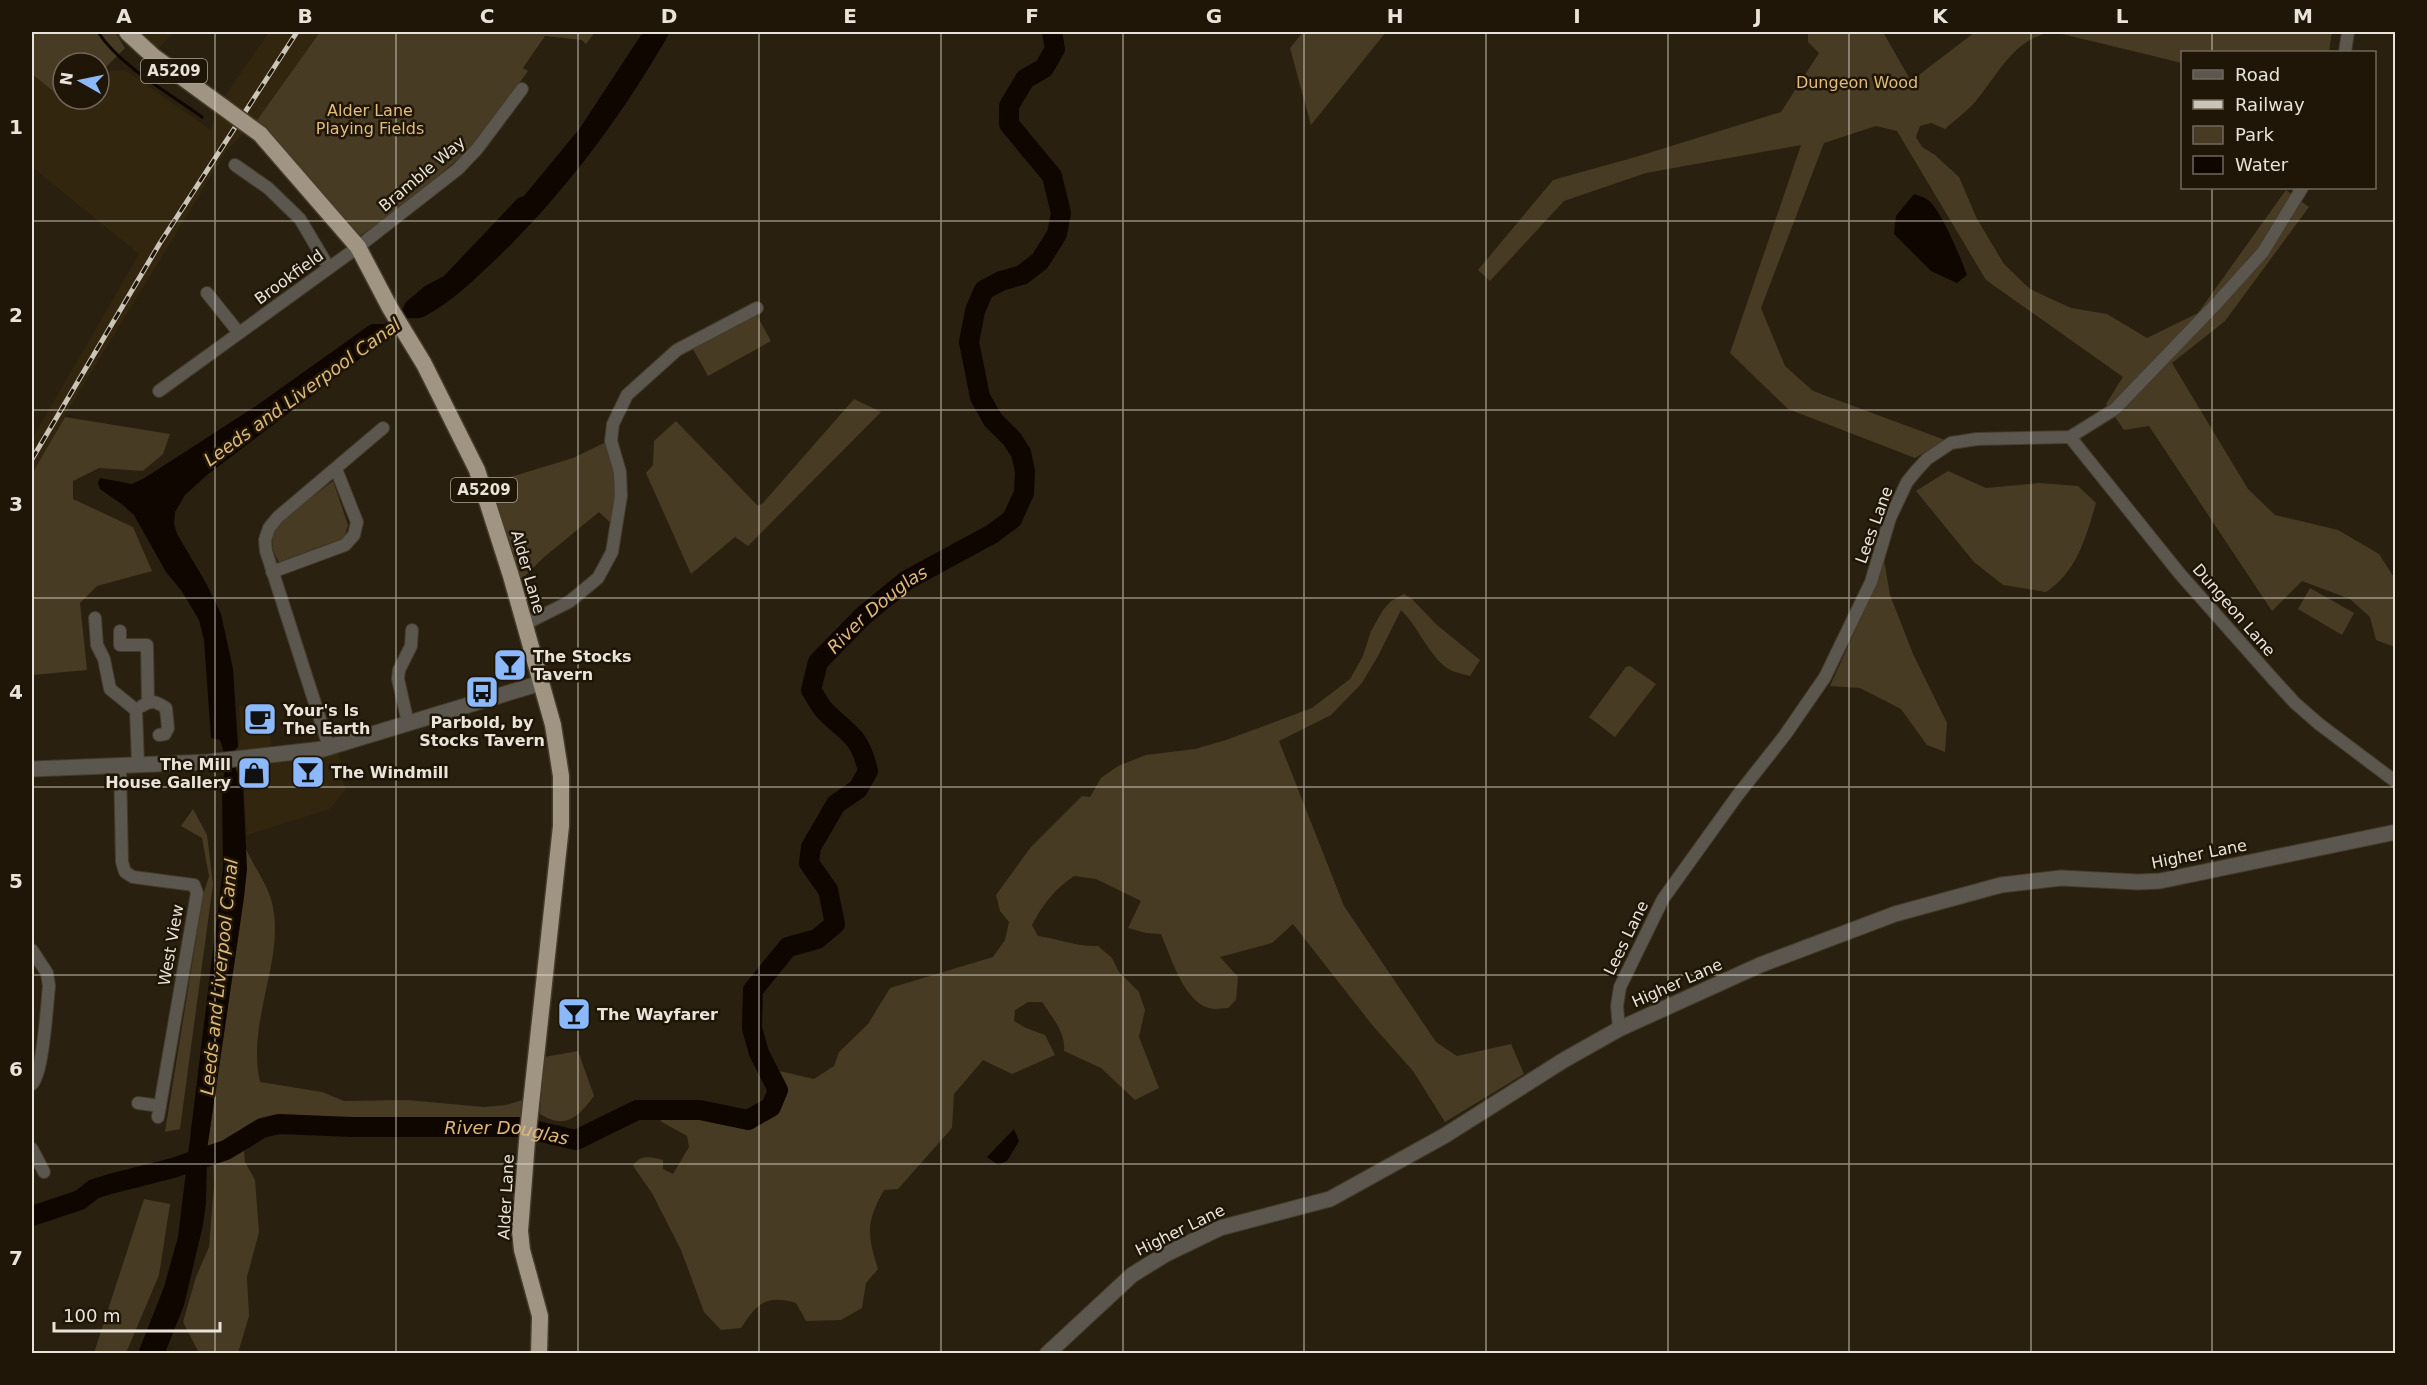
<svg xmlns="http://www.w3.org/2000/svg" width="2427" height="1385" viewBox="0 0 2427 1385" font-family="'DejaVu Sans',sans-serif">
	<rect width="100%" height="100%" fill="#29200f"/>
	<!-- built -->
	<g fill="#32260f">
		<path d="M135 32H174L156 51Z"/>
		<path d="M269 32H320L255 123 247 118 239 130 244 133 227 150 67 412 32 477V439L139 254 32 167V69L63 99H99V71L125 70 211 130 216 113 227 121 234 110 222 100Z"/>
		<path d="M268 704 272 760 338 749 345 790 330 809 247 835 243 784 236 770 234 751 238 747 241 734 239 706Z"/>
	</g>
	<!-- green -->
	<g fill="#483b24">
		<path d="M32 32H115L125 48 99 74V63H63V99H74L69 104 32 74Z"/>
		<path d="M320 32H595L586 44 582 40 545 36 523 68 528 71 474 146 387 218 361 235 354 233 255 123Z"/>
		<path d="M1303 32H1386L1311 125 1290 48Z"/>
		<path d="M1808 32H1883L1911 81 1975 32H2332L2329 52H2182V63L2054 32C2016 36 1998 74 1976 101 1967 111 1955 120 1945 129L1931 123 1920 126 1916 137 1922 147 1935 155 1959 177 1977 219 2004 264 2030 289 2071 308 2107 314 2147 338 2198 313 2286 190 2309 207 2225 321 2172 363 2248 489 2275 515 2338 530 2379 554 2395 579V647L2376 640 2370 617 2350 599 2302 581 2272 611 2149 426 2124 430 2106 404 2123 377 1986 280 1897 131 1876 126 1824 143 1761 308 1785 366 1813 391 1945 440 1915 458 1788 409 1730 353 1801 145 1646 173 1564 201 1490 281 1478 270 1553 180 1639 156 1781 112 1819 53 1808 42Z"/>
		<path d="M755 312 771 341 708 376 692 347Z"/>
		<path d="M854 399 881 412 748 546 735 537 691 574 646 473 653 465 654 441 676 421 758 506 763 503Z"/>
		<path d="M65 417 170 434 163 454 143 471 99 468 73 481V499L133 527 152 571 97 586 80 603 87 670 32 675V474Z"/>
		<path d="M604 443C622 453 615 506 613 525L599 512 543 558 519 582 491 483 573 458Z"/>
		<path d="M1948 471 1986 488 2039 483 2078 486 2096 503C2086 537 2077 572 2046 592L2003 585 1974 562 1916 491Z"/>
		<path d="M333 481 348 525 344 538 279 562C270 549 270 535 279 522Z"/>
		<path d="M1884 560 1890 595 1913 654 1947 723 1945 752 1927 745 1901 709 1860 688 1830 686 1875 587Z"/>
		<path d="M2310 588 2354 613 2342 635 2298 609Z"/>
		<path d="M1404 594 1412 599 1437 625 1480 660 1470 676C1464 674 1458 673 1452 671 1431 661 1419 627 1401 610L1378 656 1362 683 1331 715 1279 741 1344 906 1436 1042 1457 1056 1511 1044 1524 1074 1445 1122 1413 1071 1373 1026 1293 924 1272 943 1220 957 1238 977 1236 1000 1228 1008C1222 1008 1215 1010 1209 1008 1184 1002 1170 955 1161 934L1146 933 1128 928 1141 901 1096 879 1074 876C1054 890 1043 904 1032 925L1038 936C1059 939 1078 947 1098 946L1112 958 1119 972 1139 992 1145 1010 1139 1037 1159 1088 1135 1100 1101 1068 1064 1051C1066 1033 1052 1017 1042 1002H1028L1015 1010 1014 1021 1026 1028 1045 1035 1055 1055 1012 1074 983 1060 954 1094 952 1128 898 1189 884 1190C866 1222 867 1234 878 1269L866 1283 862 1308 841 1320 806 1321 796 1303C765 1294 757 1304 741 1328L721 1330 704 1312 681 1250 652 1193 633 1166C640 1154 651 1157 663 1160V1169L673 1174 689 1147 687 1136 660 1121C687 1104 718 1132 746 1125 752 1123 758 1119 763 1116 768 1113 773 1109 776 1103 780 1094 778 1080 779 1071L814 1079 834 1066 839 1052 868 1024 890 988 993 957 1005 940 1009 922 1000 911 996 895 1031 847 1082 796 1090 797 1101 778 1118 766 1146 755 1195 749 1226 740 1312 708 1350 679 1363 656 1371 631 1383 610 1391 601Z"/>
		<path d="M1630 666 1656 684 1615 737 1589 717 1626 667Z"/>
		<path d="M193 809 207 835 213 884 180 1129 165 1132 203 896 209 876 202 838 181 826Z"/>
		<path d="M246 849C254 867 268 885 272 903 286 959 246 1020 260 1082L322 1092 344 1101 407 1100 484 1107 506 1105 532 1097 528 1129 352 1127 279 1124 262 1128 231 1147 243 1141 245 1162 255 1180 259 1232 247 1277 249 1316 238 1353H199L183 1322 196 1277 209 1247 214 1184 213 1157 222 1152 206 1157 244 897Z"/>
		<path d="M578 1051 594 1096C578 1117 566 1130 540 1114L544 1057Z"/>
		<path d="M144 1199 170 1204 159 1275 126 1353H94Z"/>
	</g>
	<!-- water -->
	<g fill="#100600">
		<path d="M643 32H670C619 122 555 206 478 276 462 291 443 307 423 317 419 319 415 318 410 318 403 319 392 329 390 336L207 475 185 495 175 512 174 524 177 534 206 583 221 614 233 669 238 747 234 751 236 770 243 784 247 869 244 897 207 1149 206 1203 203 1225 184 1305 165 1353H138L164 1287 178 1237 223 868 222 784C226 768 226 755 220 740L211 738 204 640 199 620 181 590 166 572 134 515 123 505 100 489 98 483 100 478 132 484 143 479 256 406 371 324H384L401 312 406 302 425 286 444 276 518 198 524 196 580 128Z"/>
		<path d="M1914 194C1919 196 1924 197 1928 200 1940 208 1962 260 1967 275L1957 283 1931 271 1894 234 1896 216Z"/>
		<path d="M1014 1129 1019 1141 1007 1161 998 1165 987 1157Z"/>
	</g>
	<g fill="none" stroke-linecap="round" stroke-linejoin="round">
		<!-- stream -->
		<path stroke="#100600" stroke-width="3" d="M98 32C120 66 169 93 202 117"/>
		<!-- river -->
		<path stroke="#100600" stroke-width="20" id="s1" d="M32 1216 80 1200 94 1189 110 1184 173 1168 226 1150 262 1128 279 1124 352 1127H519L576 1140 637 1110H700L748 1120 771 1107 778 1090 759 1053 752 1028 753 990 788 947 817 939 835 924 828 890 809 863 811 847 836 804 858 789 868 771C859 733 848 735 824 710 819 704 815 696 811 690L818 662 863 616 907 580 992 534 1012 519 1024 493 1025 471 1021 453 1012 439 993 420 980 397 969 342 975 311 984 290 1001 281 1022 275 1040 261 1057 234 1061 213 1052 176 1009 124V106L1025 79 1044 68 1055 49 1052 32"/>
		<defs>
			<g id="minor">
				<path d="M2345 52 2348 32"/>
				<path d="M235 165 268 188 300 219 329 268"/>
				<path d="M207 293 239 333"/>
				<path d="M159 391 358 247 458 169 477 149 522 89"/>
				<path d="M2070 437 2180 574 2273 679 2295 703 2319 724 2396 782"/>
				<path d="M272 572 345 545 354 535 357 522 336 469"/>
				<path d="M95 618 97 645 104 659 110 689 136 710 138 764"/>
				<path d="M525 624 569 602 598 578 612 552 621 496 620 472 611 441 613 424 627 395 677 350 757 308"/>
				<path d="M120 631V645H147L148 701"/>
				<path d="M142 706C151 699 157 702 166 708L168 728 165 734 159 735"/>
				<path d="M408 723 398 679 399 670 411 646 412 630"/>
				<path d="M329 747 266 551 265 540 269 528 278 517 383 428"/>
				<path d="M120 765 122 862 125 872 133 877 194 885 197 893 158 1117"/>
				<path d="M32 950 47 973 49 986C47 1004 43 1075 32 1084"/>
				<path d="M1619 1029 1617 1006 1620 987 1663 899 1737 796 1785 735 1825 677 1871 582 1890 518 1907 482 1916 471 1927 459 1951 443 1977 439 2070 437 2115 409 2216 304 2263 252 2302 188"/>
				<path d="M138 1103 160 1106"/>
				<path d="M32 1149 44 1172"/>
			</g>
			<g id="tertiary">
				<path d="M32 769 208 762 323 749 541 683"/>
				<path d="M1047 1354 1132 1275 1166 1254 1220 1228 1330 1199 1444 1136 1564 1060 1619 1029 1760 965 1895 914 2001 885 2061 878 2138 882 2160 881 2396 832"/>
			</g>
			<g id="trunk">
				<path d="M127 32 153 56 223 107"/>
				<path d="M260 134 358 247 390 308 424 364 477 470 511 576 553 725 561 776V826L527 1141 520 1231 522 1250 540 1316 539 1354"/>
			</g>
		</defs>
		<!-- minor casing -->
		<use href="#minor" stroke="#443b2b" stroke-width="14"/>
		<!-- tertiary casing -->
		<use href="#tertiary" stroke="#443b2b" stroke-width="17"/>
		<!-- trunk casing -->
		<use href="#trunk" stroke="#443b2b" stroke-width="19"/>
		<!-- minor -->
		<use href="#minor" stroke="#5b564e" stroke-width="12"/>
		<!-- tertiary -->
		<use href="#tertiary" stroke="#5b564e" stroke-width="15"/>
		<!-- trunk -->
		<use href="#trunk" stroke="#a09583" stroke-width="16"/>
		<defs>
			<path id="rail" d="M32 459 160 243 297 32"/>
		</defs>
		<!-- rail casing -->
		<use href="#rail" stroke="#cbc4b9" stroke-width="5"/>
		<!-- rail -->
		<use href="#rail" stroke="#1f1607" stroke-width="3" stroke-dasharray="9" stroke-linecap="butt"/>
		<defs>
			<path id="trunk-bridge" d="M223 107 260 134"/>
		</defs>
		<!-- trunk-bridge casing -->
		<use href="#trunk-bridge" stroke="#443b2b" stroke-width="19" stroke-linecap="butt"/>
		<!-- trunk-bridge -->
		<use href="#trunk-bridge" stroke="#a09583" stroke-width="16"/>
	</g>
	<!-- grid -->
	<path fill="none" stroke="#e9e3d9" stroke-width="1.5" stroke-opacity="0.55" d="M215 32V1354M396 32V1354M578 32V1354M759 32V1354M941 32V1354M1123 32V1354M1304 32V1354M1486 32V1354M1668 32V1354M1849 32V1354M2031 32V1354M2212 32V52M2212 188V1354M32 221H2396M32 410H2396M32 598H2396M32 787H2396M32 975H2396M32 1164H2396"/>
	<!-- icons -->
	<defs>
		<symbol id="bar-square" viewBox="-11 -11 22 22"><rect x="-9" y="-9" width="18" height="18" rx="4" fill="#8cb9fc" stroke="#1f1607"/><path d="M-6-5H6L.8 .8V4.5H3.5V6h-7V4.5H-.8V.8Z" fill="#111"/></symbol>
		<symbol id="bus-square" viewBox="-11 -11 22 22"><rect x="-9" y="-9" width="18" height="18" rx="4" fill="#8cb9fc" stroke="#1f1607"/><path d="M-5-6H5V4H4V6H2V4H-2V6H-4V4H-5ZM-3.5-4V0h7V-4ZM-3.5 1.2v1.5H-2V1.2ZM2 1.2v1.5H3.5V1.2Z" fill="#111"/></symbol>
		<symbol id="cafe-square" viewBox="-11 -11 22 22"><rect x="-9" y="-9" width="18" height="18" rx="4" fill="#8cb9fc" stroke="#1f1607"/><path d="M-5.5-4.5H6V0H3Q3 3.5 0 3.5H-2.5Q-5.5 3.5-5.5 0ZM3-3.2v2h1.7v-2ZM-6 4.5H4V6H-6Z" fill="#111"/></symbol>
		<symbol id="shop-square" viewBox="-11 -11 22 22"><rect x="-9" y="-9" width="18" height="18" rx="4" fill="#8cb9fc" stroke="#1f1607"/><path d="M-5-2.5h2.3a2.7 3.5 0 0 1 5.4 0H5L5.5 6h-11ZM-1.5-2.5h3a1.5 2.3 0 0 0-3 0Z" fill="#111"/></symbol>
	</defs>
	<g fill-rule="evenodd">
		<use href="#bar-square" x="491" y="646" width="38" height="38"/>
		<use href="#bus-square" x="463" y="673" width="38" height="38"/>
		<use href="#cafe-square" x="241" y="700" width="38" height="38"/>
		<use href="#bar-square" x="289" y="753" width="38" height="38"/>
		<use href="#shop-square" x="235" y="754" width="38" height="38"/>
		<use href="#bar-square" x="555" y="995" width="38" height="38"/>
	</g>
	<g text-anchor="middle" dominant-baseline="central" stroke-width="5" stroke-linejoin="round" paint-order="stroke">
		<!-- shield labels -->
		<g fill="#1f1607" stroke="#aca69a" stroke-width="1.5">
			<rect x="141" y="59" width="66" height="24" rx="4.5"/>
			<rect x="451" y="478" width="66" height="24" rx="4.5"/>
		</g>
		<g font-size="15" font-weight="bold" fill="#e9e3d9">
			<text x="174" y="71">A5209</text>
			<text x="484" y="490">A5209</text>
		</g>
		<!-- park labels -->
		<g font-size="16" fill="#e3bc7c" stroke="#1f1607">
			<text x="1857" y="82">Dungeon Wood</text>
			<text x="370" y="110">Alder Lane<tspan x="370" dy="18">Playing Fields</tspan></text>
		</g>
		<!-- street labels -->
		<g font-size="16" fill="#e9e3d9" stroke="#1f1607">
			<text transform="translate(422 174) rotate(-40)">Bramble Way</text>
			<text transform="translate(289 277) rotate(-36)">Brookfield</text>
			<text transform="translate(1874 525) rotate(-70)">Lees Lane</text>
			<text transform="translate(528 572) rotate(74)">Alder Lane</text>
			<text transform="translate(2234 610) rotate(49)">Dungeon Lane</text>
			<text transform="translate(2199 854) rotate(-11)">Higher Lane</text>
			<text transform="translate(1626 938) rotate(-64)">Lees Lane</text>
			<text transform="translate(171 945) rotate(-80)">West View</text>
			<text transform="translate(1677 983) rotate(-24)">Higher Lane</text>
			<text transform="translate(506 1197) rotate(-87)">Alder Lane</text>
			<text transform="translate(1180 1230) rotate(-26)">Higher Lane</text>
		</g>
		<!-- poi labels -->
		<g font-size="16" font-weight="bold" fill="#e9e3d9" stroke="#1f1607" text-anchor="start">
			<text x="533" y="656">The Stocks<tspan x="533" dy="18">Tavern</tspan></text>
			<text x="283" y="710">Your's Is<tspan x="283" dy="18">The Earth</tspan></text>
			<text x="482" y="722" text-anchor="middle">Parbold, by<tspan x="482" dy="18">Stocks Tavern</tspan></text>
			<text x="231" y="764" text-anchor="end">The Mill<tspan x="231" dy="18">House Gallery</tspan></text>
			<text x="331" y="772">The Windmill</text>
			<text x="597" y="1014">The Wayfarer</text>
		</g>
		<!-- water labels -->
		<g font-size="18" font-style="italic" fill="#deb877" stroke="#1f1607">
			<text transform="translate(302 392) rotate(-36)">Leeds and Liverpool Canal</text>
			<text stroke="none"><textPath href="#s1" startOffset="1394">River Douglas</textPath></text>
			<text transform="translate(219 977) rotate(-84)">Leeds and Liverpool Canal</text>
			<text stroke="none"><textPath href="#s1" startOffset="494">River Douglas</textPath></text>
		</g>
	</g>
	<!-- border -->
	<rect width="2427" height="1385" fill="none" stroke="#1f1607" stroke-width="66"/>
	<!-- legend -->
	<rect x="2181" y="51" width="195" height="138" fill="#1f1607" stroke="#70685b" stroke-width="1.5"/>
	<rect x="2193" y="70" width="30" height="9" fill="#5b564e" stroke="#70685b" stroke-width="1.5"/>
	<text x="2235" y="81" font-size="18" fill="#e9e3d9">Road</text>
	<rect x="2193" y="100" width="30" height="9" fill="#cbc4b9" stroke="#70685b" stroke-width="1.5"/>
	<text x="2235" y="111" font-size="18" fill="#e9e3d9">Railway</text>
	<rect x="2193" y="126" width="30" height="18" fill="#483b24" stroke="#70685b" stroke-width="1.5"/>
	<text x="2235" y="141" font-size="18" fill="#e9e3d9">Park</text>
	<rect x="2193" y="156" width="30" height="18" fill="#100600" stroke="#70685b" stroke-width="1.5"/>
	<text x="2235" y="171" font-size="18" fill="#e9e3d9">Water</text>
	<!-- north arrow -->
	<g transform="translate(81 81) rotate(279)"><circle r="28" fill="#1f1607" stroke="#70685b" stroke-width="1.5"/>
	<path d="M0-4.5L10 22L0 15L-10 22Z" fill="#8cb9fc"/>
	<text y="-9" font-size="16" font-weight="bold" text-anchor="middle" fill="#e9e3d9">N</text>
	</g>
	<!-- scale -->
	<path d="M54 1322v9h166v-9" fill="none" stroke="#e9e3d9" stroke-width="3"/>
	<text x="63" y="1322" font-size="18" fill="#e9e3d9" stroke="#1f1607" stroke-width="4.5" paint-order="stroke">100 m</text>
	<rect x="33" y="33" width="2361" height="1319" fill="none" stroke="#e9e3d9" stroke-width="2"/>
	<g font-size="20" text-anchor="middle" font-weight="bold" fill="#e9e3d9">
		<text x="124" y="23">A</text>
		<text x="305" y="23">B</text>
		<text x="487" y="23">C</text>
		<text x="669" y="23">D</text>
		<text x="850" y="23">E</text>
		<text x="1032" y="23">F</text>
		<text x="1214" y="23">G</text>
		<text x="1395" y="23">H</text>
		<text x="1577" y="23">I</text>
		<text x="1758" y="23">J</text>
		<text x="1940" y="23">K</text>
		<text x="2122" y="23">L</text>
		<text x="2303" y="23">M</text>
		<text x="16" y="134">1</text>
		<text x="16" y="322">2</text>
		<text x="16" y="511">3</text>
		<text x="16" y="699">4</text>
		<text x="16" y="888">5</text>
		<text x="16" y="1076">6</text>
		<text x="16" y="1265">7</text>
	</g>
</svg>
